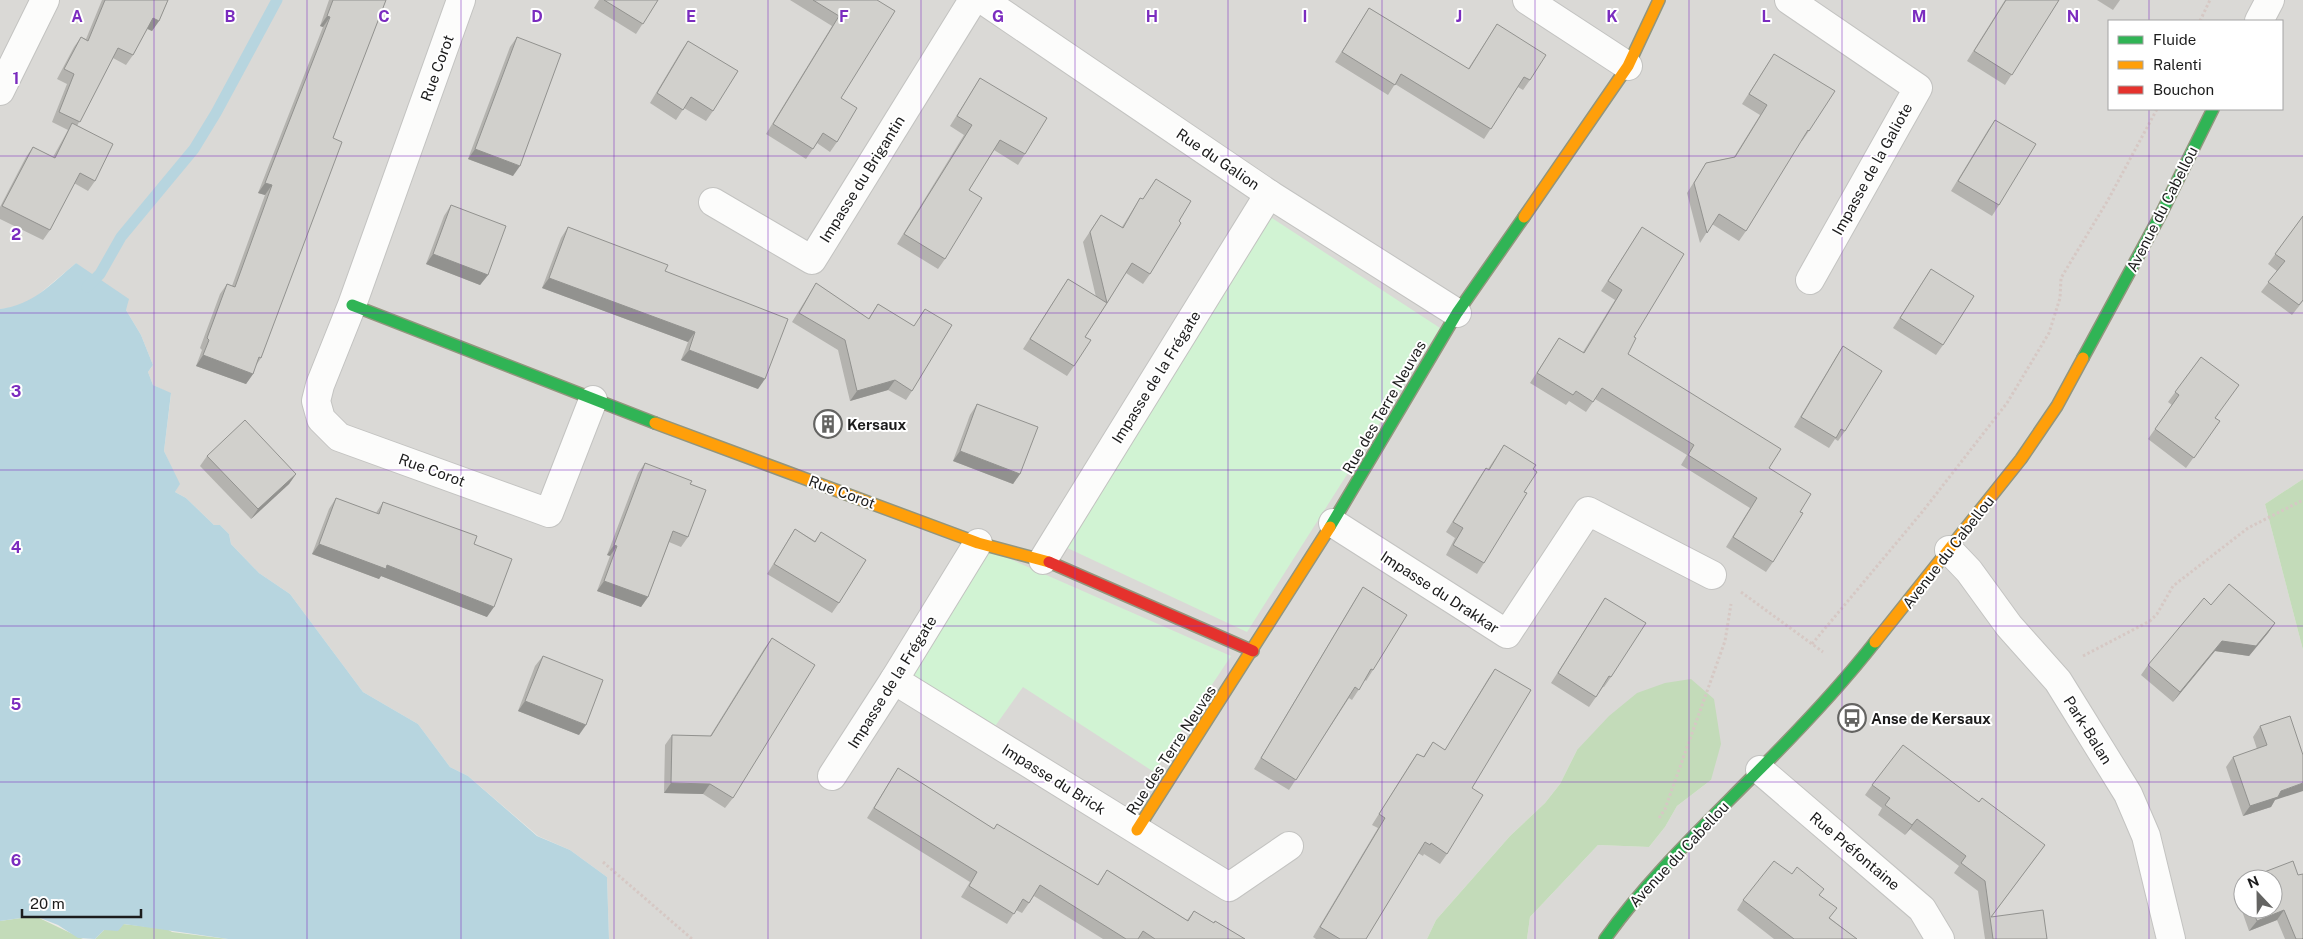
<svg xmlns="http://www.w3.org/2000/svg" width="2303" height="939" viewBox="0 0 2303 939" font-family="'Public Sans',sans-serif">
	<rect width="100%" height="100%" fill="#ebeae5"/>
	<!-- residential -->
	<path fill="#dad9d6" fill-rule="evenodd" d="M0 0H2303V479L2265 504 2303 650V939H1527L1530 917 1598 845 1649 847 1665 827 1677 806 1711 780 1577 750 1560 784 1545 803 1510 836 1436 920 1427 939H609L607 877 570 850 538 836 468 776 450 767 418 724 363 692 290 594 259 573 231 544 229 534 220 525H214L186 498 175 492 179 484 164 451 171 394 153 385 148 372 153 365 141 335 126 310 76 263 32 300 17 307 0 309ZM2109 21H2282V109H2109ZM2243 879H2273V909H2243Z"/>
	<!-- forest -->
	<g fill="#c3dbb9">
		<path d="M2303 479V650L2265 504Z"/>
		<path d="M1691 679 1714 699 1721 744 1711 780 1677 806 1665 827 1649 847 1598 845 1530 917 1527 939H1427L1436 920 1510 836 1545 803 1560 784 1577 750 1609 716 1637 693 1665 683Z"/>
		<path d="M35 916 83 939H0V921Z"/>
		<path d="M123 924 167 929 172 932 228 939H95L104 930H118Z"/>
	</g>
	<!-- park -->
	<g fill="#d1f3d3">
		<path d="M1269 216 1440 328 1247 632 1061 545Z"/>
		<path d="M987 549 1231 656 1154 772 1023 687 993 729 906 680Z"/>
	</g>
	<!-- water -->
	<path fill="#b7d5df" d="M76 263 129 299 126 310 141 335 153 365 148 372 153 385 171 393 164 451 180 484 175 492 186 498 214 525H220L229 534 231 544 259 573 290 594 363 692 418 724 450 767 468 776 537 836 570 850 607 877 609 939H228L124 924 118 931 104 930 95 939 78 938 58 925 35 916 0 921V309C33 305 51 284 76 263Z"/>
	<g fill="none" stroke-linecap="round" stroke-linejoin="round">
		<!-- stream -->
		<path stroke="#b7d5df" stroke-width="11" d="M87 287 100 274 121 237 194 149 216 113 277 0"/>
		<defs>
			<g id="street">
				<path d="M461 0 352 305 320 385 316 401 321 419 339 437 549 513 593 400"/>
				<path d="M983 0 1269 194 1457 313"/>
				<path d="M1527 0 1628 66"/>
				<path d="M1789 0 1918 88 1810 280"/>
				<path d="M2259 21 2270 0"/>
				<path d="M0 91 45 0"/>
				<path d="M713 202 812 260 973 0"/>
				<path d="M1333 523 1507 634 1588 511 1712 575"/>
				<path d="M1949 550 1969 571 2009 626 2058 681 2128 794 2146 836 2171 939"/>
				<path d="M1043 560 1269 194"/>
				<path d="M894 680 1229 887 1289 846"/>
				<path d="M1760 770 1922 909 1940 939"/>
				<path d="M832 776 894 680 978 543"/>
			</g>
			<g id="fast">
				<path d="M352 305 655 423"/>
				<path d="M2083 358 2161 214 2213 109"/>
				<path d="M1330 527 1457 313 1524 217"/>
				<path d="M1605 939C1649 877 1705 825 1758 771 1799 730 1839 688 1875 642"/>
			</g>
			<g id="slow">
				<path d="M1524 217 1628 66 1659 0"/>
				<path d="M655 423 978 543 1049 562"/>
				<path d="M1875 642 2021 459 2057 406 2083 358"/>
				<path d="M1137 830 1330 527"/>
			</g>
			<path id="jam" d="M1049 562 1253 651"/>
		</defs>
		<!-- street casing -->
		<use href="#street" stroke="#c3c3c1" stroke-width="30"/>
		<!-- fast casing -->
		<use href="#fast" stroke="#92957d" stroke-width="14"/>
		<!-- slow casing -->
		<use href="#slow" stroke="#92957d" stroke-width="14"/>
		<!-- jam casing -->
		<use href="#jam" stroke="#92957d" stroke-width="14"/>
		<!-- path -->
		<g stroke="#d6c8c4" stroke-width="3" stroke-dasharray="2.5 2.5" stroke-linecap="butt">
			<path d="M2200 21 2210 0"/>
			<path d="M1741 592 1823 652"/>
			<path d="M1812 644 1923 511 2007 403 2049 333 2060 298 2061 278 2108 200 2157 109"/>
			<path d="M2083 656 2150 621 2157 614 2173 586 2248 528 2303 500"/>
			<path d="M1659 818 1665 809 1725 641 1731 604"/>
			<path d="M603 862 692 939"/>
		</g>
		<!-- street -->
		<use href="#street" stroke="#fcfcfb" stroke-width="28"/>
		<!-- fast -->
		<use href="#fast" stroke="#30b455" stroke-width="11"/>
		<!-- slow -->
		<use href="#slow" stroke="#ff9f0a" stroke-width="11"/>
		<!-- jam -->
		<use href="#jam" stroke="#e5322d" stroke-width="11"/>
	</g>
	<!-- wall -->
	<g fill="#b4b3af">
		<path d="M102 0H168L159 21 152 31 147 29 133 55 126 65 113 58 77 126 95 181 88 191 74 183 50 230 43 240 0 219V207L26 157 33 147 53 157 68 130 52 122 67 84 57 79 74 47 81 37 86 39Z"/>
		<path d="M329 0H386L333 138 261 358 255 367 253 374 246 384 196 366 202 350 200 348 220 294 227 284 232 286 265 195 258 193 323 27 320 26Z"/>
		<path d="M599 0H658L636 34 594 8Z"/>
		<path d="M790 0H877L841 98 837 142 830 152 817 143 806 159 766 134 832 26Z"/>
		<path d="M2005 0H2059L2005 85 1967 61Z"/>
		<path d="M2097 0H2120L2113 10Z"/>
		<path d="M1369 8 1468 69 1497 24 1530 80 1523 90 1518 87 1484 139 1395 84 1388 95 1335 62Z"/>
		<path d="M517 37 513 176 468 159 510 47Z"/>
		<path d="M688 41 713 111 706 121 684 108 676 120 650 103 681 51Z"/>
		<path d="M1774 54 1809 131 1802 141 1801 140 1746 231 1739 241 1712 224 1700 243 1687 193 1706 163 1734 157 1760 115 1742 104Z"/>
		<path d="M980 78 1025 154 1018 165 994 150 969 190 945 259 938 269 897 244 964 135 950 126Z"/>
		<path d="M1995 120 1999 205 1992 216 1951 191 1988 130Z"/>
		<path d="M1156 179 1179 221 1150 274 1143 284 1126 273 1085 337 1074 366 1067 376 1023 349 1068 279 1096 297 1083 242 1101 215 1122 227 1140 198 1143 199Z"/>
		<path d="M451 205 488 275 480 285 426 264 444 216Z"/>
		<path d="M2303 216V301L2292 315 2261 292 2277 271 2268 264Z"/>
		<path d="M568 227 665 271 758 389 681 360 688 342 542 288 561 238Z"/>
		<path d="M1642 227 1634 337 1628 354 1769 468 1800 512 1773 562 1766 572 1726 547 1750 508 1681 465 1687 455 1595 399 1586 412 1569 401 1566 405 1530 383 1559 338 1583 352 1615 300 1601 291Z"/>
		<path d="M1931 269 1943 345 1936 355 1893 328Z"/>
		<path d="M816 283 868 319 878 304 914 326 925 309 912 391 906 400 888 390 850 401 838 350 792 322Z"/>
		<path d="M1843 346 1845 431 1838 441 1835 439 1829 448 1794 427 1836 357Z"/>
		<path d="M2201 357 2215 418 2220 421 2186 468 2148 439 2172 405 2168 402Z"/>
		<path d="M977 404 1020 474 1013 484 953 461 970 415Z"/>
		<path d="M1504 445 1533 469 1524 492 1484 563 1477 574 1446 555 1455 538 1446 532 1479 478 1486 468 1488 469Z"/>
		<path d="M207 456 296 474 289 484 251 519 200 466Z"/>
		<path d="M645 463 690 484 688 537 681 547 669 542 648 597 641 607 597 591 610 556 607 555 638 473Z"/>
		<path d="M336 498 376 513 383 502 474 544 487 617 381 576 379 579 312 554 329 509Z"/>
		<path d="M795 529 815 541 821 532 839 603 832 613 767 574Z"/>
		<path d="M1363 587 1373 670 1366 681 1365 680 1352 700 1349 698 1289 790 1254 769 1356 598Z"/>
		<path d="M1605 598 1611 677 1604 687H1603L1589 707 1551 683Z"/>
		<path d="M2211 605 2275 623 2268 633 2249 656 2215 651 2173 702 2141 675 2148 665Z"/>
		<path d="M772 638 733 798 725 808 703 794 664 793 665 745 672 735 710 736 764 649Z"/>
		<path d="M543 656 579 735 518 711 535 666Z"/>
		<path d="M1495 669 1472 788 1447 854 1440 864 1424 854 1423 856 1418 853 1366 939H1316L1313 937 1378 828 1372 825 1410 764 1417 754 1423 757 1433 742 1445 750 1488 679Z"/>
		<path d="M2290 716 2275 800 2271 807 2243 816 2226 767 2233 757 2257 749 2253 737 2260 726Z"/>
		<path d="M898 768 994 829 1097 885 1107 870 1187 920 1194 911 1214 923 1215 921 1245 939H1103L1034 896 1022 913 1016 910 1007 924 961 897 970 882 867 818Z"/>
		<path d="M1872 785 1979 802 2045 845 1991 917 2047 939H1985L1978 891 1954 873 1959 866 1910 829 1905 835 1878 815 1882 808 1865 795Z"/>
		<path d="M2293 861 2303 939H2285L2277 920 2249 931 2235 891 2242 880H2243V909H2273Z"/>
		<path d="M1820 895 1830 918 1857 939H1774L1737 910 1743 900Z"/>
	</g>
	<!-- shaded-wall -->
	<g fill="#92928f">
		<path d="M327 16 330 17 323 27 320 26Z"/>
		<path d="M153 18 159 21 152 31 146 28Z"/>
		<path d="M475 149 520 166 513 176 468 159Z"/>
		<path d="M265 183 272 185 265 195 258 193Z"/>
		<path d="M433 254 488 275 480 285 426 264Z"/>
		<path d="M549 278 695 332 688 342 542 288Z"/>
		<path d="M689 350 765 379 758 389 681 360Z"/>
		<path d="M203 355 253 374 246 384 196 366Z"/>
		<path d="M895 380 888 390 850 401 857 391Z"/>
		<path d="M960 451 1020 474 1013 484 953 461Z"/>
		<path d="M296 474 289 484 251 519 258 509Z"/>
		<path d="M319 544 387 565 494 607 487 617 381 576 379 579 312 554Z"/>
		<path d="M614 545 617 546 610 556 607 555Z"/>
		<path d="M604 581 648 597 641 607 597 591Z"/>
		<path d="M2275 623 2268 633 2249 656 2215 651 2173 702 2180 692 2222 641Z"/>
		<path d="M525 701 586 725 579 735 518 711Z"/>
		<path d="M671 783 710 784 703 794 664 793Z"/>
		<path d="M2303 783V791L2275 800 2271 807 2243 816 2250 806 2281 791Z"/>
		<path d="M1917 819 1910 829 1905 835 1912 825Z"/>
		<path d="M2284 910 2277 920 2249 931 2257 921Z"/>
	</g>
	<!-- building -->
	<g fill="#d1d0cc" stroke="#92928f">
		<path d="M105 0H168L159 21 153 18 133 55 118 48 80 122 59 112 74 74 64 69 81 37 88 41Z"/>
		<path d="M333 0H386L333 138 342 142 261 358 259 357 253 374 203 355 209 340 207 338 227 284 235 287 272 185 265 183 330 17 327 16Z"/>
		<path d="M604 0H658L643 24Z"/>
		<path d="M813 0H877L895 11 841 98 857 108 837 142 823 133 813 149 773 124 839 16Z"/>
		<path d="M2006 0H2059L2012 75 1974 51Z"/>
		<path d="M1369 8 1469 69 1497 24 1546 55 1530 80 1524 77 1491 129 1401 74 1395 85 1342 52Z"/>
		<path d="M517 37 561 54 520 166 475 149Z"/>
		<path d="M688 41 738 71 713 111 691 97 683 110 657 93Z"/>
		<path d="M1774 54 1835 91 1809 131 1808 130 1746 231 1719 214 1707 233 1694 183 1706 163 1735 157 1767 105 1749 94Z"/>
		<path d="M980 78 1047 118 1025 154 1000 140 969 190 982 198 945 259 904 234 972 125 957 116Z"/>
		<path d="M1995 120 2036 144 1999 205 1958 181Z"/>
		<path d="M72 123 113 144 95 181 80 173 50 230 2 206 33 147 55 158Z"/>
		<path d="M1156 179 1191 201 1179 221 1181 223 1150 274 1132 263 1107 303 1090 232 1101 215 1123 228 1140 198 1143 199Z"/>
		<path d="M451 205 506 226 488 275 433 254Z"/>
		<path d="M2303 216V300L2299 305 2268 282 2285 261 2275 254Z"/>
		<path d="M568 227 668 265 665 271 788 319 765 379 689 350 695 332 549 278Z"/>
		<path d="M1642 227 1684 254 1634 337 1636 338 1628 354 1781 449 1769 468 1811 494 1800 512 1803 513 1773 562 1733 537 1757 498 1688 455 1694 445 1602 388 1593 402 1576 391 1573 395 1537 373 1559 338 1584 353 1622 290 1608 281Z"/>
		<path d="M1931 269 1974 296 1943 345 1900 318Z"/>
		<path d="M1068 279 1107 303 1085 337 1091 340 1074 366 1030 339Z"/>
		<path d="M816 283 869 319 878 304 914 326 925 309 952 325 912 391 895 380 857 391 845 340 799 313Z"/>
		<path d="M1843 346 1882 371 1845 431 1841 429 1836 438 1801 417Z"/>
		<path d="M2201 357 2239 385 2215 418 2220 421 2194 458 2155 429 2179 395 2175 392Z"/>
		<path d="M977 404 1038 427 1020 474 960 451Z"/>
		<path d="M245 420 296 474 258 509 207 456Z"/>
		<path d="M1504 445 1536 465 1533 469 1537 472 1524 492 1527 493 1484 563 1453 545 1463 528 1453 522 1486 468 1489 470Z"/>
		<path d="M645 463 692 481 690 484 706 490 688 537 673 531 648 597 604 581 617 546 614 545Z"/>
		<path d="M336 498 379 514 383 502 477 536 474 544 512 559 494 607 387 565 386 569 319 544Z"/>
		<path d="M795 529 815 542 821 532 866 560 839 603 774 564Z"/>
		<path d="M2229 584 2275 623 2256 646 2222 641 2180 692 2148 665 2204 598 2211 605Z"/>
		<path d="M1363 587 1407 615 1373 670 1371 669 1359 690 1355 687 1296 780 1261 758Z"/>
		<path d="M1605 598 1646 623 1611 677 1609 676 1596 697 1558 673Z"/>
		<path d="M772 638 815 665 733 798 710 784 671 783 672 735 711 736Z"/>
		<path d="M543 656 603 680 586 725 525 701Z"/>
		<path d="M1495 669 1531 690 1472 788 1483 795 1447 854 1431 843 1430 845 1425 842 1366 939H1340L1320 927 1385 818 1379 814 1417 754 1424 757 1433 742 1445 750Z"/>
		<path d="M2290 716 2303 755V783L2281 791 2278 797 2250 806 2233 757 2267 745 2260 726Z"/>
		<path d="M1903 745 1979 802 1982 798 2045 845 1991 917 2043 910 2047 939H1993L1985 881 1961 863 1966 856 1917 819 1912 825 1885 805 1890 798 1872 785Z"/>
		<path d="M898 768 994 829 997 824 1098 885 1107 870 1188 921 1194 911 1214 923 1215 921 1245 939H1155L1143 931 1138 939H1126L1040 885 1029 903 1023 899 1014 914 969 886 977 872 874 808Z"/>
		<path d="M1774 861 1792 874 1797 867 1824 889 1819 895 1837 908 1829 918 1857 939H1794L1743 900Z"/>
		<path d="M2293 861 2298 875 2303 874V938L2302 939H2296L2284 910 2257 921 2252 909H2273V879H2246Z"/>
	</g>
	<!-- grid -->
	<path fill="none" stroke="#7b2cbf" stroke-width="1" stroke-opacity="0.55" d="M154 0V939M307 0V939M461 0V939M614 0V939M768 0V939M921 0V939M1075 0V939M1228 0V939M1382 0V939M1535 0V939M1689 0V939M1842 0V939M1996 0V939M2149 0V21M2149 109V939M0 156H2303M0 313H2303M0 470H2303M0 626H2303M0 782H2303"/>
	<!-- icons -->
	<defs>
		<symbol id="building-ring" viewBox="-11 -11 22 22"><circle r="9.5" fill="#fff" stroke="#646462" stroke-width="1.5"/><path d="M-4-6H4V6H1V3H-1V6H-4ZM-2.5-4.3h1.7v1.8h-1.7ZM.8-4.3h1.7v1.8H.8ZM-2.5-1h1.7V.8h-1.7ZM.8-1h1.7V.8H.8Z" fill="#646462"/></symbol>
		<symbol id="bus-ring" viewBox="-11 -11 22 22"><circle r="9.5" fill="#fff" stroke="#646462" stroke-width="1.5"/><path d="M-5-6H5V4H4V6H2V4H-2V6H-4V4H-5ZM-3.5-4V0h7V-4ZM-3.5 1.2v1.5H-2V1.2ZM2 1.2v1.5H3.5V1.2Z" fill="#646462"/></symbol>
	</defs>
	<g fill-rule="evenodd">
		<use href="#building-ring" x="812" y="408" width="32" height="32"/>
		<use href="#bus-ring" x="1836" y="702" width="32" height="32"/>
	</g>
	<g text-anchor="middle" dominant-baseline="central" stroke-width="4" stroke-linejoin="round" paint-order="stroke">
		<!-- street labels -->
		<g font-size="15" fill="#1c1c1c" stroke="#fff">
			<text transform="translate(437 68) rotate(-70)">Rue Corot</text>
			<text transform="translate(1218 159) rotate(34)">Rue du Galion</text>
			<text transform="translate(1872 169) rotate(-61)">Impasse de la Galiote</text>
			<text transform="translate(862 179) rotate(-58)">Impasse du Brigantin</text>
			<text transform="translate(2162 209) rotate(-63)">Avenue du Cabellou</text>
			<text transform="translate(1156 377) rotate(-58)">Impasse de la Frégate</text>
			<text transform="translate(1384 407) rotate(-60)">Rue des Terre Neuvas</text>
			<text transform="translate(432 470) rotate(20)">Rue Corot</text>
			<text transform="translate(842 492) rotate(20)">Rue Corot</text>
			<text transform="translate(1948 552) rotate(-52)">Avenue du Cabellou</text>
			<text transform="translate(1440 592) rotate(33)">Impasse du Drakkar</text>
			<text transform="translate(892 682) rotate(-58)">Impasse de la Frégate</text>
			<text transform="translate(2088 730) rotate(58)">Park-Balan</text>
			<text transform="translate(1171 750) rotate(-57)">Rue des Terre Neuvas</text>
			<text transform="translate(1054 779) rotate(32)">Impasse du Brick</text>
			<text transform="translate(1855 851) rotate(40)">Rue Préfontaine</text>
			<text transform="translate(1679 854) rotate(-47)">Avenue du Cabellou</text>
		</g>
		<!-- poi labels -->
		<g font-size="15" font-weight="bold" fill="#1c1c1c" stroke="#fff" text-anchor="start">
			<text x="847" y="424">Kersaux</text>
			<text x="1871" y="718">Anse de Kersaux</text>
		</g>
	</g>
	<g font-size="16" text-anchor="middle" font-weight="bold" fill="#7b2cbf" stroke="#fff" stroke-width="4" stroke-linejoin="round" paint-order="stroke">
		<text x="77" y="22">A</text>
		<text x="230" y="22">B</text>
		<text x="384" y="22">C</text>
		<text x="537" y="22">D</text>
		<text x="691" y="22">E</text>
		<text x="844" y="22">F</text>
		<text x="998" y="22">G</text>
		<text x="1152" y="22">H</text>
		<text x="1305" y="22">I</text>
		<text x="1459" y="22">J</text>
		<text x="1612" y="22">K</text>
		<text x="1766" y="22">L</text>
		<text x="1919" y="22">M</text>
		<text x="2073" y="22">N</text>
		<text x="16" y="84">1</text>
		<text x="16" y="240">2</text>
		<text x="16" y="397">3</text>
		<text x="16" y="553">4</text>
		<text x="16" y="710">5</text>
		<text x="16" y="866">6</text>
	</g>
	<!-- legend -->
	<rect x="2108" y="20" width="175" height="90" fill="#ffffff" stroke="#a4a4a4"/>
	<rect x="2118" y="36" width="25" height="8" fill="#30b455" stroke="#a4a4a4"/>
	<text x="2153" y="45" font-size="15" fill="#1c1c1c">Fluide</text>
	<rect x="2118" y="61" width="25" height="8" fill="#ff9f0a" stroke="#a4a4a4"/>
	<text x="2153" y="70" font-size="15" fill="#1c1c1c">Ralenti</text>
	<rect x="2118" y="86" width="25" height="8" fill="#e5322d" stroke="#a4a4a4"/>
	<text x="2153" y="95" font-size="15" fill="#1c1c1c">Bouchon</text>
	<!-- north arrow -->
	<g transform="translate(2258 894) rotate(338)"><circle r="24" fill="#ffffff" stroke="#a4a4a4"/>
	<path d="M0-4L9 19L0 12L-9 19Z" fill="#646462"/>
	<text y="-8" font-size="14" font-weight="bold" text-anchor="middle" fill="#1c1c1c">N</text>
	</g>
	<!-- scale -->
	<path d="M22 909v8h119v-8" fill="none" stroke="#1c1c1c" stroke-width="2.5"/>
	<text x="30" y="909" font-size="15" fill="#1c1c1c" stroke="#ffffff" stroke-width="4" paint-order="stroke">20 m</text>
</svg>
